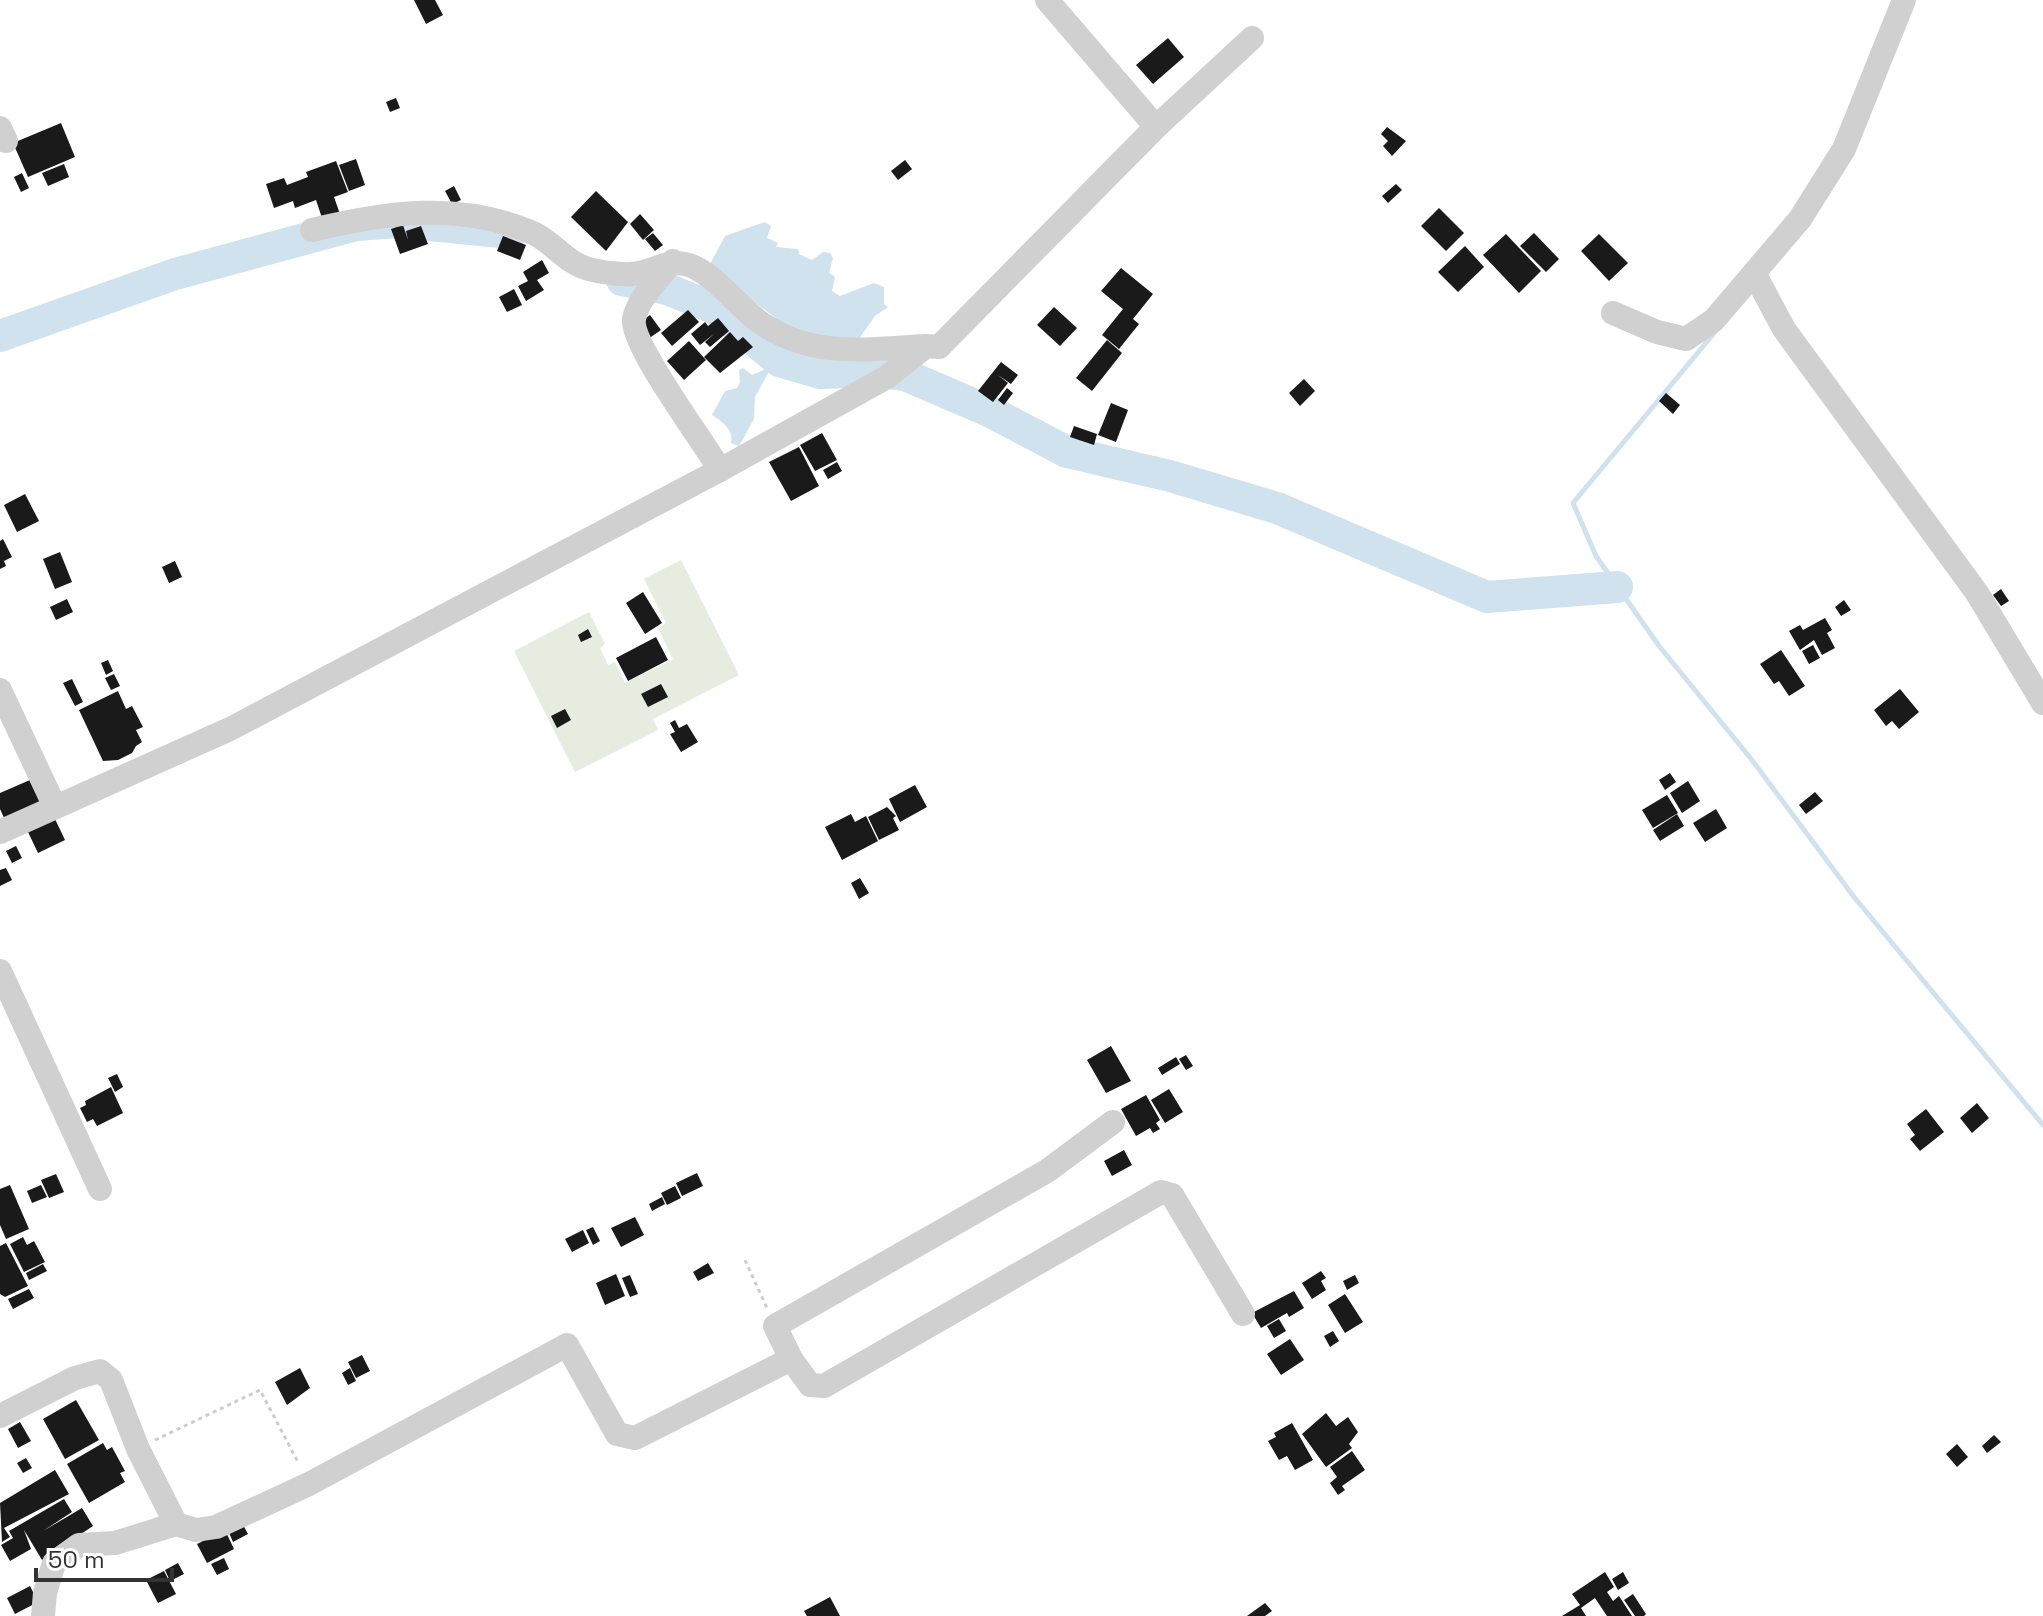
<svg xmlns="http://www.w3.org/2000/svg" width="2043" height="1616" viewBox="0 0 2043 1616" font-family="'Space Grotesk',sans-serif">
	<rect width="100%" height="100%" fill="#fff"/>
	<!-- green -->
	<path fill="#e6ecdf" d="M681 560 739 675 653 719 658 730 575 772 514 651 589 612 605 644 600 648 608 665 615 662 625 683 673 659 658 628 666 623 644 579Z"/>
	<!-- water -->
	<g fill="#cfe2ee">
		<path d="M765 222 771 226 767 238 778 243 776 247 798 249 799 254 812 260 823 252 830 253 833 258 829 273 835 277 832 291 840 296 874 283 884 287V304L888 307 875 316 856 343 792 330 746 296 743 291 729 285 710 264 725 236Z"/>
		<path d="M743 368 752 375 768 368 770 370 755 397 754 419 739 446 731 443C734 429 722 422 712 415L725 391 737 388 740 382 739 370Z"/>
	</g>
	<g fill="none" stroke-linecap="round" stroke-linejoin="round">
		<!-- stream -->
		<path stroke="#cfe2ee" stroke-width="5" d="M1715 332 1573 503 1596 556 1659 646 1752 760 1854 897 2043 1125"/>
		<!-- river -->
		<g stroke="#cfe2ee" stroke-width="32">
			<path d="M622 280 667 289 716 309 779 361 821 373 873 371 905 375 989 411 1067 452 1170 476 1277 508 1487 597 1617 587"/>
			<path d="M0 336 175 274 356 225 399 222 511 233"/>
		</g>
	</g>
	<!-- building -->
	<g fill="#1a1a1a">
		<path d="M414 0H435L443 15 426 24Z"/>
		<path d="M1168 38 1184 57 1153 84 1136 65Z"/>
		<path d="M396 98 400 108 390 112 386 102Z"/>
		<path d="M61 123 75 157 28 177 13 143Z"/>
		<path d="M1387 127 1406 141 1392 156 1383 146 1388 141 1381 134Z"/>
		<path d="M356 159 365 185 349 191 339 165Z"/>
		<path d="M905 160 912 169 898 180 891 171Z"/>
		<path d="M336 161 348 192 334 197 340 214 323 221 316 200 295 208 293 201 274 208 266 184 284 178 287 185 308 177 306 172Z"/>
		<path d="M64 164 69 177 48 186 42 173Z"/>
		<path d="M22 173 29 188 21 192 14 177Z"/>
		<path d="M1396 184 1402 190 1388 203 1382 196Z"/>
		<path d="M454 186 461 200 452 204 445 191Z"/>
		<path d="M596 191 628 222 606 251 571 217Z"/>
		<path d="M1439 208 1464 233 1446 251 1421 226Z"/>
		<path d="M640 214 654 230 643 240 630 224Z"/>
		<path d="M403 225 408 240 406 231 421 226 428 244 400 254 391 229Z"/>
		<path d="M653 233 663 245 655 251 645 239Z"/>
		<path d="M1534 233 1559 259 1546 272 1520 246Z"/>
		<path d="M1506 234 1541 271 1519 293 1483 255Z"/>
		<path d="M1599 234 1628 263 1609 281 1581 251Z"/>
		<path d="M503 236 526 245 520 260 497 251Z"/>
		<path d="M1465 246 1484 267 1458 292 1438 272Z"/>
		<path d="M542 260 549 273 537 280 544 290 526 301 518 286 528 281 523 272Z"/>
		<path d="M1121 268 1153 294 1133 319 1139 324 1119 349 1102 335 1123 309 1101 291Z"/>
		<path d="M514 289 522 305 507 312 499 297Z"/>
		<path d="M1054 307 1077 328 1060 346 1037 325Z"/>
		<path d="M688 310 699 322 672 346 661 333Z"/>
		<path d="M650 315 661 330 648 339 638 324Z"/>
		<path d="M718 318 729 331 710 347 705 342 715 333 700 345 691 334 705 322 708 326Z"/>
		<path d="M730 332 738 341 743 337 753 347 720 373 704 357Z"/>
		<path d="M1107 340 1122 353 1092 391 1076 378Z"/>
		<path d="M689 341 706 360 684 380 667 361Z"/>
		<path d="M1001 362 1018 375 1011 384 998 375 1008 383 993 402 978 391Z"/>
		<path d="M1304 379 1315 391 1300 406 1289 393Z"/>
		<path d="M1007 388 1013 393 1004 405 998 400Z"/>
		<path d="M1666 393 1680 405 1673 414 1659 401Z"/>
		<path d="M1111 403 1128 410 1116 442 1098 435Z"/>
		<path d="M1074 426 1097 434 1094 445 1070 437Z"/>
		<path d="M822 433 837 460 815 471 800 445Z"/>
		<path d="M799 447 819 486 791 501 769 462Z"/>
		<path d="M837 462 842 471 828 479 823 470Z"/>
		<path d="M25 494 39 521 17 532 4 505Z"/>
		<path d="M3 539 12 557 4 561 6 566 0 569V541Z"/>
		<path d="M60 552 72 582 55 589 43 559Z"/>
		<path d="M175 561 182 577 169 583 162 567Z"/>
		<path d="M2001 589 2009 601 2001 606 1993 595Z"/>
		<path d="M643 592 662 623 645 634 626 603Z"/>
		<path d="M67 599 73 612 56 620 50 607Z"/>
		<path d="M1844 600 1851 610 1841 616 1835 607Z"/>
		<path d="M1825 618 1832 630 1827 633 1835 648 1822 655 1814 640 1800 650 1789 631 1800 625 1803 630Z"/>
		<path d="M588 629 592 637 581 642 578 635Z"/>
		<path d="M656 637 668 660 628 681 616 658Z"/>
		<path d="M1813 645 1820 658 1809 664 1802 651Z"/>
		<path d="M1781 650 1805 686 1789 696 1779 681 1774 684 1760 664Z"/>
		<path d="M108 660 113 671 106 675 101 663Z"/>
		<path d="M114 674 120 686 111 690 105 678Z"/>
		<path d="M72 679 83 702 75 706 63 683Z"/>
		<path d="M661 684 668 697 648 707 641 694Z"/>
		<path d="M1900 689 1919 712 1899 729 1892 721 1886 726 1874 710Z"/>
		<path d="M118 691 126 709 132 706 143 727 136 730 142 742 136 746 132 753 118 760 103 761 79 710Z"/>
		<path d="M565 709 571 720 557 728 551 716Z"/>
		<path d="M675 720 679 728 687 724 698 742 681 752 670 734 675 732 670 723Z"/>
		<path d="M1670 773 1676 782 1665 790 1659 780Z"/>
		<path d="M30 780 41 804 5 820 0 809V793Z"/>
		<path d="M1688 781 1700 801 1682 813 1670 793Z"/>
		<path d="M915 785 927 807 900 822 889 799Z"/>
		<path d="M1815 792 1823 801 1806 814 1799 805Z"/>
		<path d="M1667 795 1678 813 1653 828 1642 810Z"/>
		<path d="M887 807 896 816 893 818 899 830 879 840 868 817Z"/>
		<path d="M1716 809 1727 828 1705 842 1693 823Z"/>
		<path d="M851 814 855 822 866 816 878 841 842 860 825 827Z"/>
		<path d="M1677 814 1684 826 1660 841 1653 830Z"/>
		<path d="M55 819 65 840 38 853 28 832Z"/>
		<path d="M16 846 22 858 12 863 6 851Z"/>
		<path d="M6 868 12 880 0 886V870Z"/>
		<path d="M860 878 869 893 859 899 851 883Z"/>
		<path d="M1111 1046 1131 1081 1106 1093 1087 1060Z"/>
		<path d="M1186 1055 1193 1066 1186 1070 1179 1059Z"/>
		<path d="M1176 1057 1180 1064 1162 1075 1158 1068Z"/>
		<path d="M117 1074 123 1087 115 1092 108 1078Z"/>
		<path d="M111 1087 123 1113 97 1126 93 1119 87 1122 80 1108 86 1105 85 1101Z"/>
		<path d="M1169 1089 1183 1112 1165 1123 1151 1100Z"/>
		<path d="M1146 1095 1160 1120 1156 1123 1160 1129 1153 1133 1150 1128 1136 1136 1121 1109Z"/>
		<path d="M1977 1103 1989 1118 1972 1133 1960 1118Z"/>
		<path d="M1926 1109 1944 1132 1920 1151 1910 1139 1915 1135 1907 1124Z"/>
		<path d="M1124 1150 1132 1165 1112 1176 1104 1161Z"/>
		<path d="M697 1173 703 1186 682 1196 676 1183Z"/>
		<path d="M56 1174 64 1192 49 1198 41 1180Z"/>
		<path d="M10 1185 29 1229 6 1239 0 1225V1189Z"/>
		<path d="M41 1185 47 1197 32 1203 27 1191Z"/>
		<path d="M675 1186 681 1198 667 1205 661 1193Z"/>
		<path d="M662 1197 665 1204 652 1211 649 1204Z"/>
		<path d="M635 1217 644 1235 621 1247 611 1228Z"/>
		<path d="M593 1227 600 1241 593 1245 586 1230Z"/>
		<path d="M583 1230 589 1243 572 1252 565 1239Z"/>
		<path d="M23 1237 27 1245 34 1241 45 1262 24 1272 10 1244Z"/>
		<path d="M6 1243 28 1286 5 1297 0 1294V1246Z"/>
		<path d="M708 1263 714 1273 698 1281 693 1272Z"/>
		<path d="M43 1264 47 1271 29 1280 26 1273Z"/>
		<path d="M1321 1271 1326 1278 1321 1281 1326 1290 1312 1299 1302 1283Z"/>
		<path d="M616 1274 625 1296 605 1305 596 1283Z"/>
		<path d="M630 1275 638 1294 630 1297 622 1278Z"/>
		<path d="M1355 1275 1359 1283 1347 1290 1343 1281Z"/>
		<path d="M29 1289 34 1298 13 1309 8 1299Z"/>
		<path d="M1294 1291 1304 1308 1289 1317 1287 1313 1261 1328 1252 1313Z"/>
		<path d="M1345 1294 1363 1322 1345 1333 1328 1305Z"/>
		<path d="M1279 1319 1286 1331 1274 1338 1267 1326Z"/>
		<path d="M1333 1331 1339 1341 1330 1347 1324 1336Z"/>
		<path d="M1290 1339 1304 1360 1281 1375 1267 1354Z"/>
		<path d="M362 1355 370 1371 356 1378 348 1362Z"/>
		<path d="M300 1368 310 1388 287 1405 275 1382Z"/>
		<path d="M350 1368 356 1381 348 1385 342 1373Z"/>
		<path d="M76 1400 99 1440 65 1459 43 1419Z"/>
		<path d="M1326 1413 1336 1426 1348 1417 1358 1432 1349 1444 1352 1448 1326 1467 1302 1434Z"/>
		<path d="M20 1422 31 1441 18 1448 8 1429Z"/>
		<path d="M1292 1423 1313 1460 1295 1470 1287 1456 1279 1460 1268 1441 1276 1437 1274 1433Z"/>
		<path d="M1994 1435 2001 1442 1987 1453 1982 1446Z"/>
		<path d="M103 1443 107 1450 112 1447 125 1471 120 1473 125 1482 89 1503 67 1464Z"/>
		<path d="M1957 1444 1968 1457 1957 1467 1946 1454Z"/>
		<path d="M1352 1451 1365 1470 1342 1486 1345 1490 1338 1495 1330 1483 1337 1477 1330 1467Z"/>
		<path d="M26 1458 32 1468 23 1473 17 1463Z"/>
		<path d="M55 1470 69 1494 4 1528 10 1537 2 1542 0 1503Z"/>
		<path d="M64 1499 72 1512 43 1531 82 1508 93 1526 42 1560 24 1530 31 1549 10 1561 1 1545 13 1538 9 1531Z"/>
		<path d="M241 1521 248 1534 233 1542 227 1528Z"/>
		<path d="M225 1530 234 1549 207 1563 197 1544Z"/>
		<path d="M224 1558 229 1569 217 1575 211 1564Z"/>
		<path d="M178 1563 184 1574 170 1581 165 1570Z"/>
		<path d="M164 1571 176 1594 158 1603 146 1580Z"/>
		<path d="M1605 1572 1614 1587 1607 1592 1613 1601 1619 1596 1632 1616H1607L1595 1598 1581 1608 1586 1616H1562L1580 1605 1572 1594Z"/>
		<path d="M1623 1572 1629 1583 1618 1590 1612 1579Z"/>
		<path d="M30 1586 38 1602 15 1614 7 1598Z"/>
		<path d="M1633 1594 1646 1614 1644 1616H1635L1624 1600Z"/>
		<path d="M830 1597 840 1616H807L804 1611Z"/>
		<path d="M1265 1603 1272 1611 1265 1616H1247Z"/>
	</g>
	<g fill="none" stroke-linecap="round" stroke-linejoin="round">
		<!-- path -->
		<g stroke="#cdcdcd" stroke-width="3" stroke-dasharray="4 4" stroke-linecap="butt">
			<path d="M745 1260 767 1308"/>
			<path d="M155 1440 260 1390 299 1464"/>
		</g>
		<!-- minor -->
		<g stroke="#d0d0d0" stroke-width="24">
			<path d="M1047 0 1156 127"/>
			<path d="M0 128 6 141"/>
			<path d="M312 230C387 212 460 201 533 233 553 242 567 264 589 269 600 272 621 275 632 274 656 272 671 255 696 268 722 282 738 307 761 323 814 359 867 349 926 346"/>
			<path d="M673 261C660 277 638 298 634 319 630 344 704 442 720 470"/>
			<path d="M1754 273 1784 329 1977 593 2043 703"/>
			<path d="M1613 313 1657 332 1686 339 1714 320 1800 219 1844 149 1904 0"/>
			<path d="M0 690 55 807"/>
			<path d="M0 832 230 729 720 470 887 377 926 346 939 347 1156 127 1252 38"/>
			<path d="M0 971 100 1189"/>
			<path d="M1113 1122 1047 1171 775 1326 791 1359 810 1385 824 1386 1161 1192 1172 1195 1243 1314"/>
			<path d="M0 1416 75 1378 100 1371 111 1380 138 1449 176 1524"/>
			<path d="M43 1616 45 1593 54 1563 79 1545 115 1543 176 1524 196 1530 216 1527 309 1484 567 1345 617 1434 635 1438 647 1432 791 1359"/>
		</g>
	</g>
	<!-- scale -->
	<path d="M36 1568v12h136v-12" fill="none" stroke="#333333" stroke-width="4"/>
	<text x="48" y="1568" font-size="24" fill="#333333" stroke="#ffffff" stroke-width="6" paint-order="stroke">50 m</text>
</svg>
